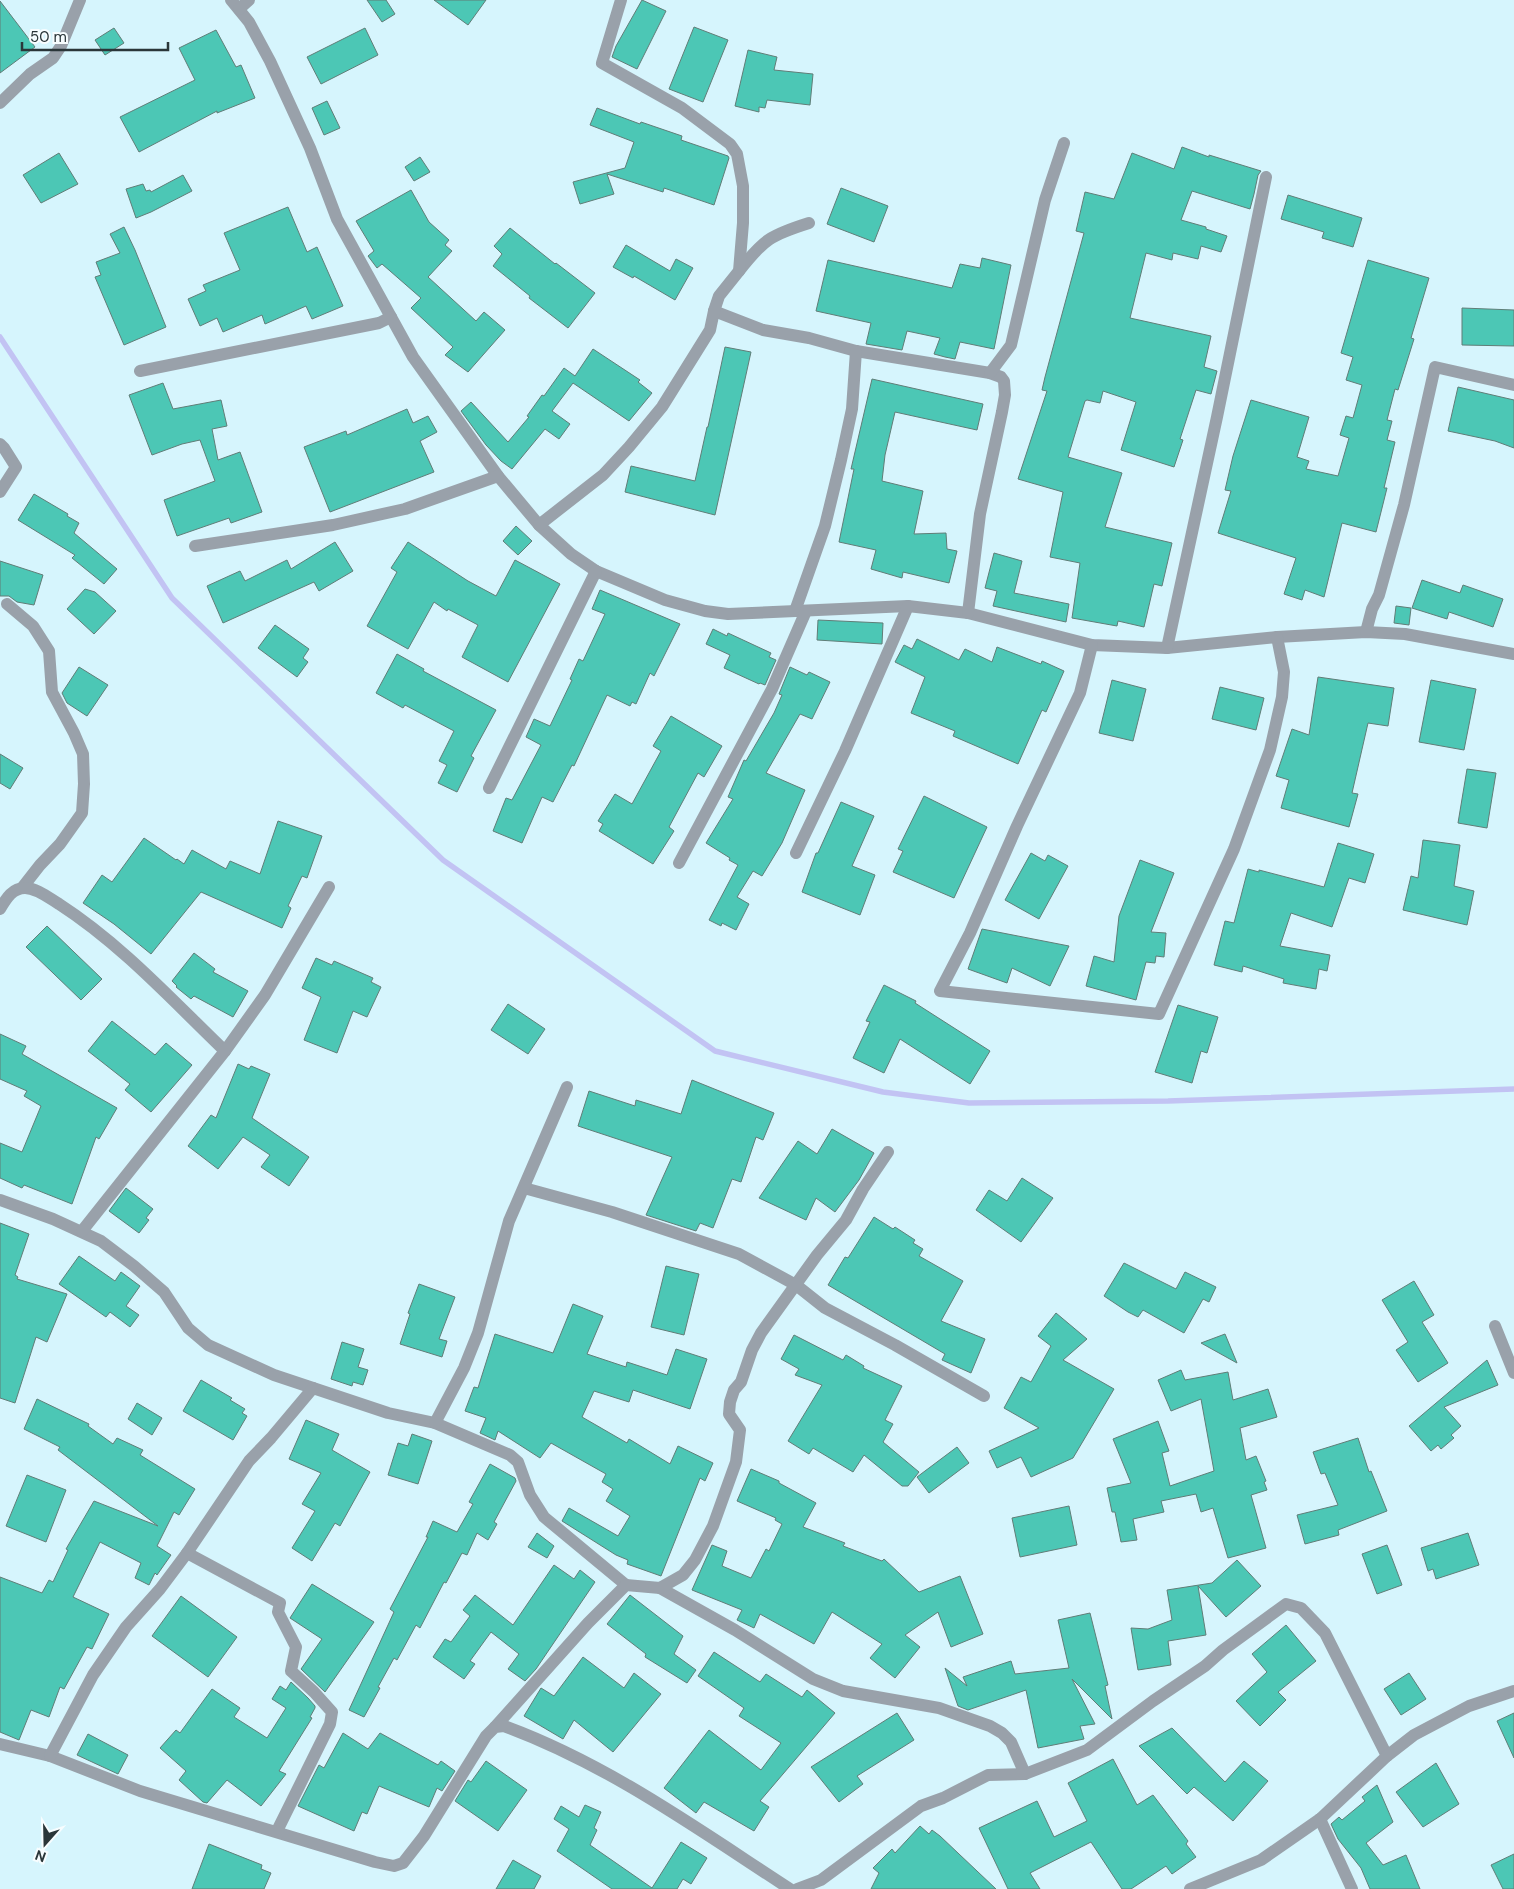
<svg xmlns="http://www.w3.org/2000/svg" width="1514" height="1889" viewBox="0 0 1514 1889" font-family="'DM Sans',sans-serif">
	<rect width="100%" height="100%" fill="#d6f5fd"/>
	<g fill="none" stroke-linecap="round" stroke-linejoin="round">
		<!-- stream -->
		<path stroke="#c2c3f3" stroke-width="5.5" d="M0 337 172 598 443 860 715 1051 883 1092 969 1103 1168 1101 1514 1089"/>
	</g>
	<!-- building -->
	<g fill="#4cc7b5" stroke="#607d77">
		<path d="M367 0H386L395 14 382 22Z"/>
		<path d="M434 0H486L468 25Z"/>
		<path d="M642 0 666 11 637 69 612 57 616 46Z"/>
		<path d="M0 1 35 47 0 73Z"/>
		<path d="M694 27 728 40 703 102 669 89Z"/>
		<path d="M114 28 124 43 105 55 95 40Z"/>
		<path d="M365 28 378 55 321 84 307 57Z"/>
		<path d="M216 30 236 67 241 65 255 98 217 113V111L139 152 120 117 195 80 179 48Z"/>
		<path d="M748 50 777 57 774 70 813 74 810 105 767 100 765 108 759 107V112L735 106Z"/>
		<path d="M327 101 340 128 324 135 312 108Z"/>
		<path d="M597 108 640 124 641 122 682 136 681 140 728 156 729 158 714 205 664 188 663 192 607 174 614 194 580 204 573 182 625 168 634 142 590 125Z"/>
		<path d="M1182 147 1209 157V155L1261 171 1258 175 1254 194 1250 209 1192 191 1181 220 1206 227V229L1227 236 1221 252 1201 246 1198 259 1173 253 1172 260 1146 253 1130 318 1211 336 1204 367 1217 371 1211 394 1196 390 1180 439 1183 440 1174 467 1121 450 1136 402 1103 391 1100 403 1087 400 1085 401 1068 457 1122 473 1105 527 1172 543 1162 586 1154 584 1144 627 1118 621 1117 626 1072 618 1080 563 1050 557 1063 492 1018 479 1047 391 1042 390 1045 377 1084 233 1076 231 1085 192 1114 199 1132 153 1174 169Z"/>
		<path d="M59 153 78 184 41 203 23 175Z"/>
		<path d="M420 157 430 172 414 181 405 167Z"/>
		<path d="M183 175 192 191 151 212 136 218 126 189 143 184 146 191 150 190 151 192Z"/>
		<path d="M841 188 888 206 874 242 827 224Z"/>
		<path d="M411 190 429 222 449 240 445 245 452 251 428 277 476 321 484 312 505 330 468 372 445 355 453 347 411 308 421 298 382 264 377 268 368 256 374 251 356 221Z"/>
		<path d="M1288 195 1362 218 1353 247 1322 238 1324 232 1281 219Z"/>
		<path d="M288 207 307 252 317 247 343 306 312 319 306 306 265 324 262 315 223 332 217 318 200 326 188 299 206 291 203 285 240 270 224 233Z"/>
		<path d="M124 227 135 250 166 327 124 345 95 277 101 275 96 262 120 253 110 234Z"/>
		<path d="M510 228 555 264 556 263 595 293 568 328 529 298 530 296 493 266 502 254 494 246Z"/>
		<path d="M626 245 670 271 676 259 693 268 675 300 634 276 633 278 613 267Z"/>
		<path d="M982 258 1011 265 994 349 960 342 955 359 945 357 934 354 940 338 907 331 902 350 866 344 871 323 816 311 828 260 952 288 960 264 980 268Z"/>
		<path d="M1368 260 1429 278 1411 338 1414 339 1398 390 1395 389 1387 420 1392 421 1387 440 1395 442 1384 488H1387L1376 532 1342 523 1324 597 1305 590 1302 600 1284 594 1296 558 1218 533 1231 491 1225 490 1233 456 1251 400 1309 417 1297 457 1309 461 1306 469 1338 476 1349 438 1340 435 1346 416 1353 418 1362 385 1346 380 1353 357 1341 353Z"/>
		<path d="M1462 308 1514 310V346L1462 345Z"/>
		<path d="M725 347 751 352 715 515 625 492 631 466 695 481 707 427H708Z"/>
		<path d="M593 349 640 380 638 382 652 393 629 421 573 383 552 411 570 424 559 439 545 429 512 469 501 461 486 445 461 411 471 402 508 442 529 417 527 416 542 395 544 396 564 368 575 376Z"/>
		<path d="M872 379 983 404 977 430 895 412 885 455 882 481 923 491 914 534 946 533 947 549 957 551 949 583 903 572 902 578 871 569 876 550 839 542 854 469H851Z"/>
		<path d="M163 383 173 409 221 400 227 426 212 429 218 460 240 452 262 512 231 523 229 518 177 536 164 500 215 481 200 440 182 444 152 455 129 395Z"/>
		<path d="M1458 387 1514 400V448L1495 441 1448 431Z"/>
		<path d="M407 409 413 423 428 416 437 432 420 441 434 472 330 512 304 447 346 431 347 435Z"/>
		<path d="M34 494 68 514 67 516 79 523 74 533 117 569 104 584 72 558 75 555 18 520Z"/>
		<path d="M516 526 532 541 518 555 503 541Z"/>
		<path d="M335 542 353 571 319 591 314 582 223 623 207 586 240 571 245 581 287 560 291 569Z"/>
		<path d="M408 542 468 581 496 596 515 560 560 584 508 682 462 657 478 625 448 609 447 611 434 602 408 649 367 626 397 572 391 568Z"/>
		<path d="M994 553 1022 561 1014 593 1069 604 1066 622 993 606 997 591 985 588Z"/>
		<path d="M0 561 43 575 34 605 17 602 9 596H0Z"/>
		<path d="M1422 580 1460 593 1463 585 1503 599 1493 627 1449 612 1447 619 1412 608Z"/>
		<path d="M85 589 95 592 116 611 94 634 67 609Z"/>
		<path d="M600 590 680 624 654 676 650 673 636 704 632 702 630 706 607 695 574 766 572 765 553 802 542 797 522 843 493 831 506 798 512 800 541 745 526 737 534 719 550 726 572 680 570 679 579 659 583 661 605 614 592 609Z"/>
		<path d="M1396 606 1411 608 1409 625 1394 623Z"/>
		<path d="M818 620 883 623 882 644 817 640Z"/>
		<path d="M275 625 309 649 303 658 308 662 297 677 258 648Z"/>
		<path d="M713 629 727 636 728 633 771 653 769 657 776 660 765 685 760 683 759 684 724 668 730 655 706 644Z"/>
		<path d="M917 639 959 660 965 649 992 662 997 647 1041 664 1042 661 1064 671 1046 712 1042 710 1018 764 953 736 955 731 911 713 925 677 895 662 904 645 912 649Z"/>
		<path d="M397 654 424 669 423 671 496 710 471 756 474 758 457 792 438 783 447 765 439 761 454 731 405 705 403 708 376 693Z"/>
		<path d="M79 667 108 685 87 716 67 703 62 693Z"/>
		<path d="M790 667 807 675 809 672 830 682 812 719 800 714 766 773 805 790 782 843 762 876 753 871 737 897 749 904 736 930 722 923 721 926 709 920 738 865 729 860 730 858 706 843 733 799 728 797 744 760 746 761 774 713 782 695 779 694Z"/>
		<path d="M1318 677 1394 688 1388 726 1368 723 1352 793 1358 794 1349 827 1281 808 1289 780 1276 776 1292 729 1309 735Z"/>
		<path d="M1112 680 1146 689 1133 741 1099 733Z"/>
		<path d="M1431 680 1476 689 1464 750 1419 742Z"/>
		<path d="M1220 687 1264 698 1256 730 1212 719Z"/>
		<path d="M671 716 722 746 704 777 698 773 669 827 674 831 653 864 599 831 603 824 598 821 615 794 632 804 661 751 653 746Z"/>
		<path d="M0 754 23 768 10 789 0 783Z"/>
		<path d="M1467 769 1496 773 1487 828 1458 823Z"/>
		<path d="M924 796 987 827 954 898 893 872 903 851 898 849Z"/>
		<path d="M841 802 874 816 852 866 875 875 860 915 802 892 816 853H818Z"/>
		<path d="M278 821 322 836 307 878 302 876 288 906 291 908 282 928 201 892 151 954 114 924 83 903 102 875 112 882 144 838 176 860 177 859 184 864 192 850 226 869 230 861 260 874Z"/>
		<path d="M1423 840 1460 845 1454 886 1474 891 1467 925 1403 910 1411 876 1418 878Z"/>
		<path d="M1338 843 1374 854 1365 883 1349 878 1332 927 1291 913 1280 946 1330 955 1327 971 1319 969 1316 989 1283 983 1284 979 1243 966 1242 972 1214 965 1225 921 1234 923 1248 869 1259 872V870L1324 887Z"/>
		<path d="M1031 853 1045 861 1048 855 1068 866 1039 919 1005 900Z"/>
		<path d="M1140 860 1174 873 1151 932 1166 933 1164 957 1156 956 1155 963 1146 962 1136 1000 1086 986 1094 956 1114 962 1119 916Z"/>
		<path d="M47 926 102 979 81 1000 26 947Z"/>
		<path d="M982 929 1069 946 1050 986 1012 968 1007 983 968 969Z"/>
		<path d="M194 953 215 969 213 972 248 991 233 1017 194 996 191 999 176 987 177 986 172 981Z"/>
		<path d="M316 958 332 965 334 961 373 978 371 982 381 987 367 1017 353 1011 337 1053 304 1040 321 997 302 988Z"/>
		<path d="M884 985 916 1001 915 1003 990 1051 970 1084 900 1039 884 1073 853 1058 870 1022 866 1021Z"/>
		<path d="M508 1004 545 1029 528 1054 491 1030Z"/>
		<path d="M1178 1005 1218 1017 1207 1053 1201 1051 1192 1083 1155 1072Z"/>
		<path d="M112 1021 155 1055 166 1043 192 1065 151 1112 125 1090 130 1084 88 1051Z"/>
		<path d="M0 1034 26 1046 22 1054 117 1108 99 1139 96 1137 72 1204 24 1185 22 1188 0 1178V1143L22 1152 41 1106 24 1096 27 1091 0 1079Z"/>
		<path d="M238 1064 249 1069 251 1066 270 1074 252 1118 309 1157 289 1186 261 1167 270 1155 243 1137 218 1169 188 1146 211 1115 216 1118Z"/>
		<path d="M692 1080 774 1113 763 1140 756 1137 741 1182 732 1179 713 1228 700 1223 696 1231 646 1215 672 1157 578 1126 589 1091 635 1106 636 1100 681 1114Z"/>
		<path d="M832 1129 874 1153 859 1180 835 1212 816 1198 806 1220 759 1198 798 1141 817 1154Z"/>
		<path d="M1022 1178 1053 1198 1021 1242 976 1210 989 1190 1007 1201Z"/>
		<path d="M126 1188 153 1209 146 1218 149 1220 139 1233 109 1211Z"/>
		<path d="M874 1217 893 1229 895 1227 915 1240 913 1243 923 1249 919 1256 963 1281 941 1321 985 1339 971 1373 942 1360 945 1354 828 1285 845 1257 848 1258Z"/>
		<path d="M0 1223 29 1234 15 1275 18 1277 17 1279 67 1294 47 1342 36 1337 15 1403 0 1398Z"/>
		<path d="M79 1256 115 1281 121 1272 140 1286 126 1306 139 1315 130 1327 110 1312 106 1317 59 1284Z"/>
		<path d="M1124 1263 1176 1289 1185 1272 1216 1287 1209 1302 1203 1299 1184 1333 1143 1310 1138 1317 1128 1312 1104 1296Z"/>
		<path d="M666 1266 699 1274 684 1335 651 1327Z"/>
		<path d="M1414 1281 1434 1315 1422 1322 1448 1363 1418 1382 1396 1350 1408 1342 1382 1300Z"/>
		<path d="M419 1284 455 1297 439 1339 447 1341 442 1357 400 1344 410 1314 408 1313Z"/>
		<path d="M573 1304 603 1316 587 1354 626 1367 627 1362 667 1375 676 1349 707 1359 690 1409 633 1390 629 1402 594 1391 582 1417 627 1443 629 1439 670 1464 678 1446 713 1463 705 1481 700 1478 661 1576 627 1564 628 1560 616 1555 562 1521 569 1508 618 1536 630 1516 606 1501 613 1489 602 1482 606 1474 551 1443 540 1458 498 1431 495 1440 480 1433 486 1418 465 1411 474 1387 478 1388 495 1334 553 1353Z"/>
		<path d="M1056 1313 1087 1339 1063 1360 1114 1389 1073 1458 1031 1477 1021 1457 997 1468 989 1451 1039 1428 1004 1408 1021 1377 1031 1382 1051 1346 1038 1336Z"/>
		<path d="M1225 1334 1237 1363 1201 1343Z"/>
		<path d="M794 1335 843 1360 846 1355 864 1366 863 1368 902 1386 885 1420 893 1424 883 1442 919 1472 908 1486H902L864 1455 853 1472 813 1448 809 1454 788 1441 822 1385 795 1375 799 1369 781 1359Z"/>
		<path d="M342 1342 364 1349 358 1367 368 1370 363 1385 353 1382 352 1386 331 1379Z"/>
		<path d="M1487 1360 1498 1385 1444 1407 1461 1426 1451 1435 1454 1438 1441 1449 1438 1445 1431 1451 1409 1426Z"/>
		<path d="M1181 1370 1185 1380 1228 1372 1233 1400 1268 1389 1277 1417 1240 1428 1246 1460 1256 1456 1266 1481 1264 1482 1267 1490 1251 1495 1266 1548 1228 1558 1213 1508 1201 1512 1196 1494 1161 1501 1164 1512 1133 1519 1137 1540 1121 1542 1115 1512H1112L1107 1488 1131 1483 1113 1439 1158 1421 1169 1451 1162 1453 1170 1486 1214 1471 1201 1399 1171 1411 1158 1380Z"/>
		<path d="M201 1380 232 1398 230 1400 245 1409 242 1413 247 1416 233 1440 183 1411Z"/>
		<path d="M37 1399 89 1424 88 1426 113 1444 117 1438 143 1450 140 1455 195 1489 179 1515 174 1512 157 1546 171 1555 157 1575 155 1573 149 1585 135 1578 141 1563 100 1542 73 1597 109 1614 92 1649 87 1647 64 1689 60 1687 49 1717 31 1710 19 1740 0 1732V1577L42 1593 49 1580 53 1582 68 1550 66 1549 94 1501 158 1526 58 1450 60 1447 24 1429Z"/>
		<path d="M137 1403 162 1418 152 1435 128 1419Z"/>
		<path d="M306 1420 339 1434 332 1450 370 1472 340 1526 335 1523 312 1561 292 1548 315 1511 302 1504 321 1473 289 1459Z"/>
		<path d="M412 1434 432 1441 418 1484 388 1475 398 1443 408 1446Z"/>
		<path d="M1358 1438 1369 1472 1371 1471 1387 1511 1338 1530 1339 1535 1305 1544 1297 1515 1338 1505 1325 1473 1321 1474 1313 1452Z"/>
		<path d="M957 1447 969 1463 929 1493 917 1477Z"/>
		<path d="M490 1464 515 1478 516 1481 494 1522 497 1524 488 1540 477 1533 467 1555 462 1553 446 1583 444 1582 420 1628 416 1625 397 1660 394 1658 378 1687 380 1688 364 1717 349 1710 394 1612 390 1609 428 1537H426L433 1521 457 1532 473 1504 469 1502Z"/>
		<path d="M751 1469 779 1481V1483L816 1503 803 1527 845 1543 843 1546 882 1561 884 1559 919 1592 960 1576 983 1634 951 1647 938 1612 905 1635 920 1647 895 1678 870 1658 882 1644 832 1612 814 1644 760 1614 754 1628 737 1620 742 1610 692 1590 712 1545 727 1551 722 1566 751 1578 766 1549 769 1551 782 1524 775 1520 776 1518 737 1501Z"/>
		<path d="M27 1475 66 1490 46 1542 6 1526Z"/>
		<path d="M1069 1506 1077 1545 1020 1557 1012 1518Z"/>
		<path d="M537 1533 554 1546 547 1558 528 1547Z"/>
		<path d="M1468 1533 1479 1565 1436 1579 1433 1569 1428 1571 1421 1548Z"/>
		<path d="M1387 1545 1402 1585 1377 1594 1362 1554Z"/>
		<path d="M1237 1560 1261 1586 1226 1617 1198 1586 1206 1635 1168 1641 1171 1665 1138 1670 1131 1628 1148 1629 1172 1620 1167 1590 1212 1583Z"/>
		<path d="M554 1565 574 1579 580 1570 595 1582 536 1669 525 1681 508 1669 519 1654 491 1632 470 1661 475 1664 464 1679 433 1657 445 1639 451 1642 470 1616 463 1610 475 1595 513 1625Z"/>
		<path d="M312 1584 374 1622 325 1692 301 1669 322 1639 290 1618Z"/>
		<path d="M630 1595 683 1636 674 1654 696 1670 687 1683 645 1657 646 1654 607 1624Z"/>
		<path d="M181 1596 237 1637 208 1677 152 1636Z"/>
		<path d="M1090 1613 1108 1685 1105 1686 1112 1719 1072 1679 1095 1724 1080 1726 1084 1739 1038 1748 1026 1690 968 1710 958 1706 945 1668 967 1686 963 1677 1011 1661 1015 1674 1069 1668 1058 1620Z"/>
		<path d="M1286 1625 1316 1661 1278 1692 1286 1700 1260 1726 1236 1701 1267 1672 1252 1654Z"/>
		<path d="M714 1652 760 1682 766 1674 802 1697 807 1690 835 1713 760 1801 769 1807 754 1831 704 1802 696 1813 664 1788 709 1730 761 1770 781 1743 739 1716 744 1708 698 1676Z"/>
		<path d="M583 1657 624 1688 634 1673 661 1694 613 1752 574 1720 563 1739 524 1716 541 1688 554 1696Z"/>
		<path d="M1409 1673 1426 1699 1401 1715 1384 1689Z"/>
		<path d="M291 1682 308 1698 315 1706V1708L310 1717 312 1718 279 1771 286 1774 261 1806 227 1780 207 1803 203 1802 179 1780 186 1771 160 1748 176 1730 180 1733 212 1689 240 1708 234 1717 267 1738 286 1708 272 1699 280 1686 286 1690Z"/>
		<path d="M897 1713 914 1740 857 1776 863 1784 839 1802 811 1767Z"/>
		<path d="M1514 1713V1758L1497 1721Z"/>
		<path d="M1172 1728 1225 1782 1244 1761 1268 1781 1233 1821 1194 1787 1187 1794 1139 1746Z"/>
		<path d="M343 1733 368 1749 380 1733 438 1765 441 1761 455 1771 442 1791 437 1788 429 1807 379 1786 367 1814 362 1812 354 1831 298 1806 319 1765 324 1768Z"/>
		<path d="M88 1734 128 1755 118 1774 77 1755Z"/>
		<path d="M1113 1759 1137 1805 1153 1795 1188 1841 1186 1844 1196 1857 1172 1874 1166 1866 1131 1889H1122L1091 1842 1030 1873 1040 1889H1008L979 1828 1037 1801 1054 1837 1087 1821 1068 1783Z"/>
		<path d="M486 1761 527 1790 498 1831 455 1801 468 1780 471 1782Z"/>
		<path d="M1436 1763 1459 1804 1423 1827 1396 1792Z"/>
		<path d="M1377 1785 1393 1822 1366 1843 1383 1865 1406 1855 1420 1889H1370L1361 1868 1338 1839 1331 1824 1339 1817 1342 1820 1365 1801 1362 1797Z"/>
		<path d="M585 1805 601 1812 594 1828 597 1830 590 1845 652 1888 681 1842 707 1858 691 1884 683 1879 677 1889H612L557 1851 569 1829 554 1819 561 1806 579 1817Z"/>
		<path d="M920 1826 929 1834 932 1830 940 1836 996 1889H871L879 1873 873 1868 892 1849 895 1853Z"/>
		<path d="M209 1844 262 1865 261 1869 271 1873 264 1889H192Z"/>
		<path d="M1514 1854V1889H1503L1491 1865Z"/>
		<path d="M513 1860 541 1876 534 1889H496Z"/>
	</g>
	<g fill="none" stroke-linecap="round" stroke-linejoin="round">
		<!-- minor -->
		<g stroke="#99a1aa" stroke-width="12">
			<path d="M231 0 249 22 270 61 310 148 337 219 413 357 498 476 539 525 571 554 596 571 665 600 705 611 728 614 908 606 968 613 1092 645 1167 648 1277 637 1366 632 1405 634 1514 654"/>
			<path d="M239 9 249 0"/>
			<path d="M0 103 30 74 53 58 61 46 80 0"/>
			<path d="M739 271C764 239 771 235 809 223"/>
			<path d="M714 311 763 330 809 338 856 351 990 373 1001 377 1004 381 1005 395 1002 412 980 514 968 613"/>
			<path d="M140 371 379 323 391 317"/>
			<path d="M990 373 1011 345 1045 200 1064 143"/>
			<path d="M0 444 4 448 16 467 0 492"/>
			<path d="M539 525 603 475 629 447 662 407 710 330 714 311 719 296 739 271 743 223V186L737 154 730 144 682 108 602 63 621 0"/>
			<path d="M195 546 333 525 405 509 498 476"/>
			<path d="M7 604 33 626 49 651 52 692 74 733 83 754 84 784 82 813 60 844 40 865 22 888"/>
			<path d="M795 611 825 526 841 460 852 409 856 351"/>
			<path d="M1366 632 1372 609 1379 595 1404 505 1435 367 1514 385"/>
			<path d="M1092 645 1080 693 1017 826 970 933 940 991 1159 1014 1234 849 1270 750 1282 697 1284 672 1277 637"/>
			<path d="M1167 648 1217 417 1266 177"/>
			<path d="M489 788 596 571"/>
			<path d="M796 853 845 751 908 606"/>
			<path d="M679 863 772 689 806 611"/>
			<path d="M0 909C6 899 12 888 25 888 37 888 49 898 59 904 121 944 172 1000 225 1051"/>
			<path d="M524 1188 612 1212 739 1254 796 1285 825 1308 895 1345 984 1396"/>
			<path d="M0 1200 53 1219 101 1241 134 1266 164 1292 188 1328 208 1345 274 1375 388 1413 435 1423 510 1455 518 1462 530 1495 544 1517 626 1585"/>
			<path d="M82 1231 225 1051 265 995 329 887"/>
			<path d="M1495 1326 1514 1373"/>
			<path d="M435 1423 464 1368 478 1333 509 1221 567 1087"/>
			<path d="M187 1553 280 1603 278 1612 296 1647 291 1671 314 1692 332 1712 330 1724 277 1831"/>
			<path d="M660 1588 735 1630 813 1679 843 1691 939 1708 990 1726 1002 1733 1011 1742 1025 1774"/>
			<path d="M495 1727 588 1623 626 1585 660 1588 683 1575 695 1560 713 1526 736 1462 740 1430 729 1414 730 1402 734 1390 741 1382 752 1350 761 1333 817 1255 846 1220 863 1189 888 1152"/>
			<path d="M0 1744 50 1756 140 1791 375 1862 394 1866 403 1863 424 1836 486 1736 495 1727 504 1726C608 1764 699 1830 790 1889"/>
			<path d="M50 1756 93 1675 126 1627 160 1589 187 1553 249 1461 271 1438 313 1388"/>
			<path d="M1320 1819 1352 1889"/>
			<path d="M797 1889 821 1880 921 1806 943 1798 988 1775 1025 1774 1087 1750 1153 1701 1205 1666 1223 1650 1286 1604 1301 1608 1325 1633 1387 1756"/>
			<path d="M1190 1889 1261 1860 1320 1819 1387 1756 1414 1735 1469 1706 1514 1691"/>
		</g>
	</g>
	<!-- north arrow -->
	<g transform="translate(45 1844) rotate(200)" stroke="#f7fdff" stroke-width="4" paint-order="stroke">
	<path d="M0-4L9 19L0 12L-9 19Z" fill="#2a3639"/>
	<text y="-8" font-size="14" font-weight="bold" text-anchor="middle" fill="#2a3639">N</text>
	</g>
	<!-- scale -->
	<path d="M22 42v8h146v-8" fill="none" stroke="#2a3639" stroke-width="2.5"/>
	<text x="30" y="42" font-size="15" fill="#2a3639" stroke="#f7fdff" stroke-width="4" paint-order="stroke">50 m</text>
</svg>
